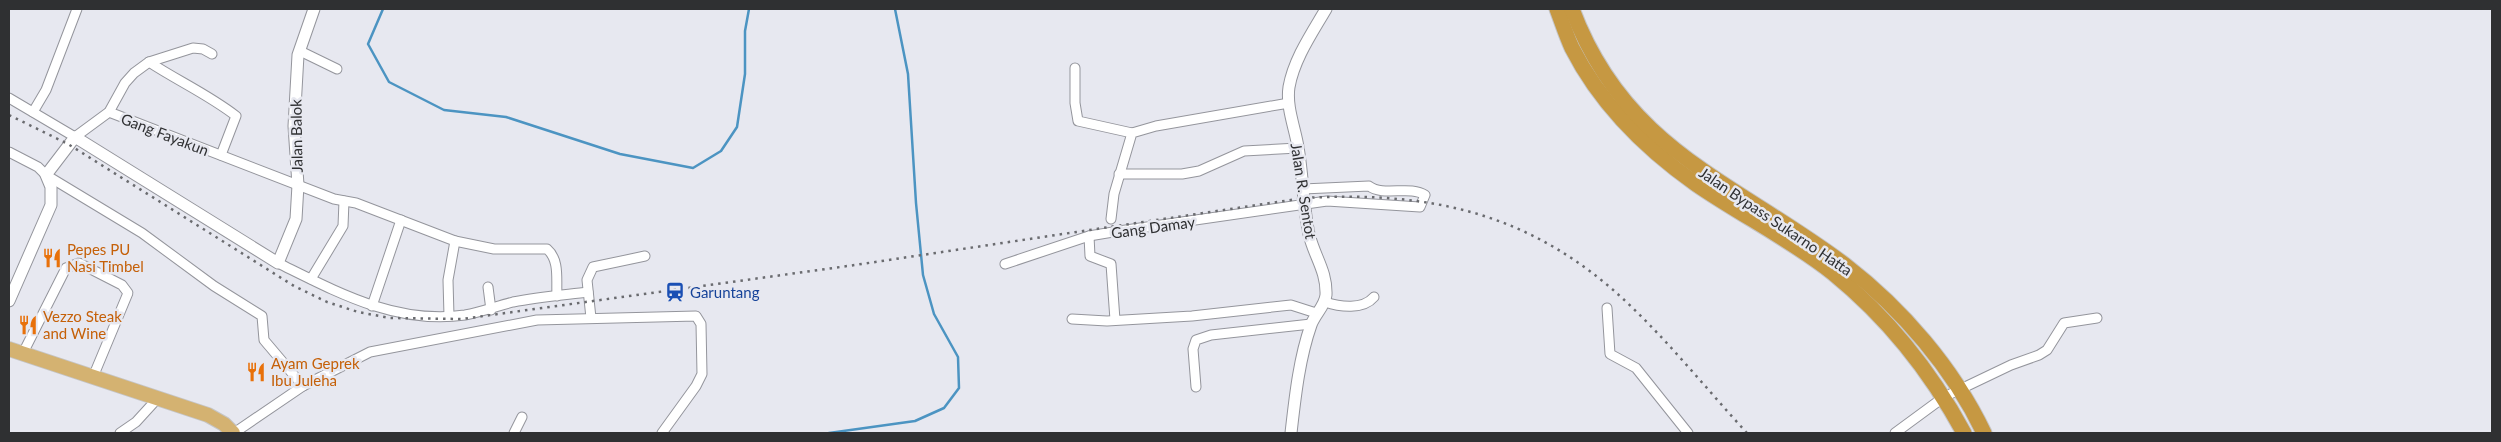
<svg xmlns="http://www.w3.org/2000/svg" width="2501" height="442" viewBox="0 0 2501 442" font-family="Lato,sans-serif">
	<rect width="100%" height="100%" fill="#e7e8f0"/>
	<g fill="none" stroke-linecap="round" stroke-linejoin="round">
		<!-- stream -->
		<g stroke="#4c94c2" stroke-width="2.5">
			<path d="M383 9 368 44 389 82 444 110 506 117 620 154 693 168 721 151 737 127 745 74V31L749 9"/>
			<path d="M829 433 915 421 944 408 959 388 958 357 934 314 923 275 916 203 908 74 895 9"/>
		</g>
		<defs>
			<g id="minor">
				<path d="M300 51 337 69"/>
				<path d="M149 62C178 81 209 95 236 116L221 155"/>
				<path d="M1075 68V103L1078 121 1132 133"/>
				<path d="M9 98 75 137 109 112 125 83 134 73 149 62 193 48 203 49 212 54"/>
				<path d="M33 112 46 90 77 9"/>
				<path d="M109 112 334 199 356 203 455 241 448 280 449 316"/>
				<path d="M9 152 38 167 46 175 142 233 214 286 262 316 264 340 303 386"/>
				<path d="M1119 174H1182L1199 171 1244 151 1298 148"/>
				<path d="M1111 219 1114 194 1132 133 1156 126 1289 103"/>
				<path d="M1089 236 1090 256 1111 264 1115 320"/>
				<path d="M455 241 494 249H547C560 260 556 280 557 296"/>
				<path d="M278 263C337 292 396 325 465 315 482 312 497 306 513 302 537 297 563 295 588 292"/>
				<path d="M1005 264 1089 236 1119 231 1327 201 1420 207 1425 195C1410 185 1383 197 1369 186L1303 189"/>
				<path d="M311 279 343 226 344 201"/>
				<path d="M488 287 491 310"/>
				<path d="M1325 302C1340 307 1363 310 1374 297"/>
				<path d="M372 306 401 220"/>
				<path d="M1607 308 1610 354 1636 368 1688 433"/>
				<path d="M591 318 587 280 593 267 645 256"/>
				<path d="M1072 319 1107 321 1192 316 1291 305 1316 313"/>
				<path d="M23 353 66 268 79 263 122 285 128 293 93 377"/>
				<path d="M1196 387 1193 349 1196 340 1211 335 1311 324"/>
				<path d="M120 433 136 422 157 399"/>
				<path d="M234 433 303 386 370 352 537 320 696 316 701 324 702 374 696 386 662 433"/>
				<path d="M514 433 522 417"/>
				<path d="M1895 433 1944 397 2011 365 2039 355 2047 350 2064 323 2097 318"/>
			</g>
			<g id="tertiary">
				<path d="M9 301 51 205V187L46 175 75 137 278 263 296 219 298 185 294 126 298 55 314 9"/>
				<path d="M1291 433C1295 398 1299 359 1311 325 1315 314 1325 306 1326 295 1327 271 1314 256 1309 234 1303 206 1303 176 1298 147 1295 128 1286 107 1289 87 1294 59 1312 33 1326 9"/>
			</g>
			<path id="primary" d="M9 349 208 415 224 424 233 433"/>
			<g id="trunk">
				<path d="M1557 9C1562 22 1566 35 1572 48 1600 103 1645 148 1696 184 1741 215 1790 239 1833 273 1887 317 1931 372 1964 433"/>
				<path d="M1572 9C1625 151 1735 182 1845 265 1902 309 1953 368 1984 433"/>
			</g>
		</defs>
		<!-- minor casing -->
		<use href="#minor" stroke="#94959c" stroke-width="11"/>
		<!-- tertiary casing -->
		<use href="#tertiary" stroke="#94959c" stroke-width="13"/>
		<!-- primary casing -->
		<use href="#primary" stroke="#c5c5c6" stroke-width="16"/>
		<!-- trunk casing -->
		<use href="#trunk" stroke="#c5c5c6" stroke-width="17"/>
		<!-- minor -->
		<use href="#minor" stroke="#fff" stroke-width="9"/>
		<!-- tertiary -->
		<use href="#tertiary" stroke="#fff" stroke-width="11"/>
		<!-- primary -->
		<use href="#primary" stroke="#d4b271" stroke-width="14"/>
		<!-- trunk -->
		<use href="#trunk" stroke="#c69842" stroke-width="15"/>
		<!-- rail -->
		<path stroke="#6a6b6f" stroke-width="2.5" stroke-dasharray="2.5 5" stroke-linecap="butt" d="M9 115 68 144 294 286 327 302 358 312 390 318 462 319 855 265 1304 198C1411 192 1504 206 1591 272 1647 314 1699 381 1747 433"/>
	</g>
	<!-- icons -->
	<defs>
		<symbol id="restaurant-bare" viewBox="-9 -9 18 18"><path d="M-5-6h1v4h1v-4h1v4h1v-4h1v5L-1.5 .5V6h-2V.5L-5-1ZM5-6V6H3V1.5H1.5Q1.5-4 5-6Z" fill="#e8710a" stroke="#e7e8f0" stroke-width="2.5" paint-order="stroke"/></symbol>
		<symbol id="station-bare" viewBox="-9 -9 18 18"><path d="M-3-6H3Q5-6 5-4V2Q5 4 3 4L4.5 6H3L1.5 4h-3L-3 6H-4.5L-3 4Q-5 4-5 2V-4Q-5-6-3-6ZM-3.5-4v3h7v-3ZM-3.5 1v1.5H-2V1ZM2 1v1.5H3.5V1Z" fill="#1a4fb4" stroke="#e7e8f0" stroke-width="2.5" paint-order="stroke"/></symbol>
	</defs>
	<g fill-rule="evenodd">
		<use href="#restaurant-bare" x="38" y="244" width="28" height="28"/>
		<use href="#station-bare" x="661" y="278" width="28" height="28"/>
		<use href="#restaurant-bare" x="14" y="311" width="28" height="28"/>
		<use href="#restaurant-bare" x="242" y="358" width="28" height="28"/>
	</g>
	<g text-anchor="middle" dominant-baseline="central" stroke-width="5" stroke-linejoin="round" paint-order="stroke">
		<!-- street labels -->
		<g font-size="15" fill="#2f3032" stroke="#e7e8f0">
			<text transform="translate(165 134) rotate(21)">Gang Fayakun</text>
			<text transform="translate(296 136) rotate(-91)">Jalan Balok</text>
			<text transform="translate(1304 191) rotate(81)">Jalan R. Sentot</text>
			<text transform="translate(1776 221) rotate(34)">Jalan Bypass Sukarno Hatta</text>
			<text transform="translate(1153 227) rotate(-8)">Gang Damay</text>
		</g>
		<!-- food labels -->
		<g font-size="15" fill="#c56008" stroke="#e7e8f0" text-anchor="start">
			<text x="67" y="249">Pepes PU<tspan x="67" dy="17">Nasi Timbel</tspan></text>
			<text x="43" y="316">Vezzo Steak<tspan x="43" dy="17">and Wine</tspan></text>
			<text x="271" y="363">Ayam Geprek<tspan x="271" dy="17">Ibu Juleha</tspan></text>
		</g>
		<!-- transit labels -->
		<g font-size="15" fill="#164399" stroke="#e7e8f0" text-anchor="start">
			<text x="690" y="292">Garuntang</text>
		</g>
	</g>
	<!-- border -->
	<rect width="2501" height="442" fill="none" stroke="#2f3032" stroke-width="20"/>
</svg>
